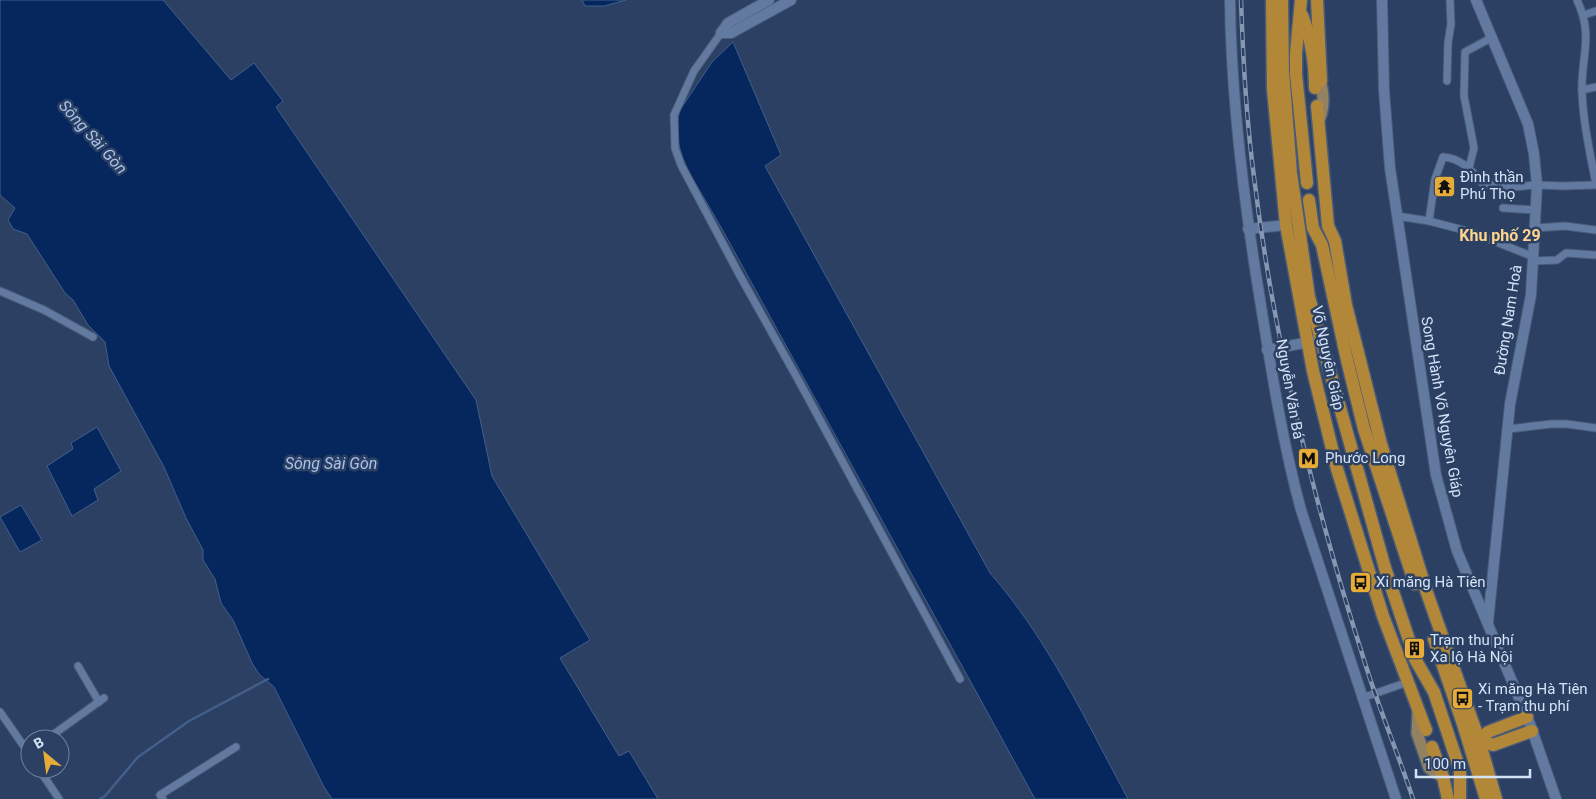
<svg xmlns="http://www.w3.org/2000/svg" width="1596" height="799" viewBox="0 0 1596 799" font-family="Roboto,sans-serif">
	<rect width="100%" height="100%" fill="#2b4062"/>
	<!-- water -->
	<g fill="#05275e" stroke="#435f8c">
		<path d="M0 0H163L231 80 254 63 283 101 276 107 476 400 492 476 590 640 560 658 619 756 629 751 658 799H332L324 787 274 687 259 674 252 663 233 620 221 603 215 579 203 560V550L186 518 164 467 109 366 105 342 88 325 73 300 65 293 27 234 13 229 8 220 15 208 0 195Z"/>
		<path d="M582 0H626L604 6H585Z"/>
		<path d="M733 42 781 155 765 166 990 573C1048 639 1087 723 1128 799H1035L733 249C724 232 714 215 704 198 688 171 670 143 680 110L712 62Z"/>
		<path d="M97 427 121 471 94 489 98 500 72 516 47 466 73 449 71 443Z"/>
		<path d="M21 505 42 540 20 552 0 517Z"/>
	</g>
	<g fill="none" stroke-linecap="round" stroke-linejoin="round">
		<!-- stream -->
		<path stroke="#435f8c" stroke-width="2.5" d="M100 799 105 796 138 757 189 721 268 679"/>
		<!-- highway-tunnel -->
		<path stroke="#445878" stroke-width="12" stroke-dasharray="12 6" stroke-linecap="butt" d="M1409 640 1415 659"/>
		<defs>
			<g id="street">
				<path d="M1577 0C1594 36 1581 56 1582 91 1583 122 1590 153 1596 184"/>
				<path d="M1584 15 1596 11"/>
				<path d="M721 33 694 71 674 115 675 148 681 165 739 274 800 383 960 679"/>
				<path d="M1447 81 1448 43 1451 24 1450 0"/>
				<path d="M1582 90 1596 87"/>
				<path d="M1469 168 1474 148 1464 96 1465 52 1491 38"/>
				<path d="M1503 208 1536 210"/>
				<path d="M1397 216 1429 221 1471 232 1534 257"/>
				<path d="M1429 221 1435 179 1443 157C1461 158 1473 171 1483 184L1513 187 1537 185 1563 186 1596 185"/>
				<path d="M1535 228 1565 226 1596 230"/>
				<path d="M1533 261 1557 260 1566 253 1596 255"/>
				<path d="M0 291 44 310 93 337"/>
				<path d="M1508 429 1551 424H1567L1596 428"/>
				<path d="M78 666 99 702"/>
				<path d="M1362 698 1408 682"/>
				<path d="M0 712 30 755"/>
				<path d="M47 739 104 698"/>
				<path d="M39 769 59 799"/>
				<path d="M163 799 160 795 236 747"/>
			</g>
			<g id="secondary">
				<path d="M1230 0C1231 92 1242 185 1256 275 1269 354 1280 433 1301 510L1396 799"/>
				<path d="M1382 0 1384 90 1390 168 1436 475 1457 551 1530 724 1556 799"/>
				<path d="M1476 0 1528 124 1534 154 1537 185 1531 295 1510 404 1488 622"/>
				<path d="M721 33H731L791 0"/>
				<path d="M721 33 728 23 769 0"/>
				<path d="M1248 229 1286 225"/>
				<path d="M1267 350 1315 341"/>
			</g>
			<g id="primary">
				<path d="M1316 73C1324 86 1325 104 1320 118"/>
				<path d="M1418 711 1417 733 1429 768 1443 777"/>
			</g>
			<g id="highway">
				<path d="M1272 0 1273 89 1286 225 1313 371 1337 469 1383 616 1426 730"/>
				<path d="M1282 0 1283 71 1291 173 1309 297 1385 568 1409 640"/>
				<path d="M1301 0 1296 53V74L1307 183"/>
				<path d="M1317 0 1321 81"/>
				<path d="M1302 15C1311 38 1315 64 1315 88"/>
				<path d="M1317 106 1328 226 1335 241 1346 305 1381 444 1427 593 1479 740 1496 799"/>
				<path d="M1309 200 1313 228 1322 245 1347 360 1364 429 1415 584"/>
				<path d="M1434 639 1463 724 1486 799"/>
				<path d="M1415 659 1434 692 1460 770V799"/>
				<path d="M1527 717 1488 732 1479 740 1493 745 1532 731"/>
				<path d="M1432 747 1443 777 1448 799"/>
			</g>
		</defs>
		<!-- street casing -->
		<use href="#street" stroke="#495b78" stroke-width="9"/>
		<!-- secondary casing -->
		<use href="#secondary" stroke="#495b78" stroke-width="12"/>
		<!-- primary casing -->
		<use href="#primary" stroke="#495b78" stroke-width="14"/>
		<!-- highway casing -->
		<use href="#highway" stroke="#495b78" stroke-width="15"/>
		<!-- street -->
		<use href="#street" stroke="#627aa0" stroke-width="7"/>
		<!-- secondary -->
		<use href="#secondary" stroke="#627aa0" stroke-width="10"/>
		<!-- primary -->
		<use href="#primary" stroke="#928262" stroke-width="11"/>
		<!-- highway -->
		<use href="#highway" stroke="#b28738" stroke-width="12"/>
		<defs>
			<path id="rail" d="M1241 0C1243 59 1246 118 1254 177 1274 343 1314 504 1365 663 1379 709 1398 753 1413 799"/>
		</defs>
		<!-- rail casing -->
		<use href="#rail" stroke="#8697b2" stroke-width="4.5"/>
		<!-- rail -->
		<use href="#rail" stroke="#2b4062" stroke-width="2.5" stroke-dasharray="8" stroke-linecap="butt"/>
	</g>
	<!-- icons -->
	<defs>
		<symbol id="temple-square" viewBox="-11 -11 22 22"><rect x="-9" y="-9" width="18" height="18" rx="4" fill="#e7ac37" stroke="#2b4062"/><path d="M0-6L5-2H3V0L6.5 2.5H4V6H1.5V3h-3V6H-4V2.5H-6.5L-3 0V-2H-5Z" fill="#111"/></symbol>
		<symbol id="metro-square" viewBox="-11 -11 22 22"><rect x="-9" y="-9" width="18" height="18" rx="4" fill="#e7ac37" stroke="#2b4062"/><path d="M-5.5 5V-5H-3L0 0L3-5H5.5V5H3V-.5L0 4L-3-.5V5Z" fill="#111"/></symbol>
		<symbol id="bus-square" viewBox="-11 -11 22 22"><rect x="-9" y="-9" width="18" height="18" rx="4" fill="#e7ac37" stroke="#2b4062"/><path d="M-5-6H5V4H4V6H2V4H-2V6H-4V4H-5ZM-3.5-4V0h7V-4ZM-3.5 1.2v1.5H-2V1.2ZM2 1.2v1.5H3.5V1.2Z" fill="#111"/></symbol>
		<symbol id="building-square" viewBox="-11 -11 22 22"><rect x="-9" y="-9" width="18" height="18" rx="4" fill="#e7ac37" stroke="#2b4062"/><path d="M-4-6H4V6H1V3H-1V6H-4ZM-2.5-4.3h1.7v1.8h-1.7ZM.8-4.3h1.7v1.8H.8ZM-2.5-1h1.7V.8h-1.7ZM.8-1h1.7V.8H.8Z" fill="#111"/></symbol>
	</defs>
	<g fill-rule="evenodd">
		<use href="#temple-square" x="1432" y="174" width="25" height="25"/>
		<use href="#metro-square" x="1296" y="446" width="25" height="25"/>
		<use href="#bus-square" x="1348" y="570" width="25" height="25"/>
		<use href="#building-square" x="1402" y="636" width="25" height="25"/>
		<use href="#bus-square" x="1450" y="686" width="25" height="25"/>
	</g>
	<g text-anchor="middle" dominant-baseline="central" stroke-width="5" stroke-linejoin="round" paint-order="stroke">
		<!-- poi labels -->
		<g font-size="15" fill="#d5e3f8" stroke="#2b4062" text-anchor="start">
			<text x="1460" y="177">Đình thần<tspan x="1460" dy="17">Phú Thọ</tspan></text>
			<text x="1325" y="458">Phước Long</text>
			<text x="1376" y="582">Xi măng Hà Tiên</text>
			<text x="1430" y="640">Trạm thu phí<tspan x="1430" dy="17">Xa lộ Hà Nội</tspan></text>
			<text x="1478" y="689">Xi măng Hà Tiên<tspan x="1478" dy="17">- Trạm thu phí</tspan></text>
		</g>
		<!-- street labels -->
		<g font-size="15" fill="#d5e3f8" stroke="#2b4062">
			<text transform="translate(1508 320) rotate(-81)">Đường Nam Hoà</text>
			<text transform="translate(1328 358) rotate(78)">Võ Nguyên Giáp</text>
			<text transform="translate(1290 389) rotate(80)">Nguyễn Văn Bá</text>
			<text transform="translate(1442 407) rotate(80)">Song Hành Võ Nguyên Giáp</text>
		</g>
		<!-- water labels -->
		<g font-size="16" font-style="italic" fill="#a9c2eb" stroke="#2b4062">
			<text transform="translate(93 137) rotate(48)">Sông Sài Gòn</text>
			<text x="331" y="463">Sông Sài Gòn</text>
		</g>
		<!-- neighbourhood labels -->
		<g font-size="16" font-weight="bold" fill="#ffd58e" stroke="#2b4062">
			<text x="1500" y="235">Khu phố 29</text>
		</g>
	</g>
	<!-- north arrow -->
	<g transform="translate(45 754) rotate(331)"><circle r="24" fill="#2b4062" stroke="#6f819e"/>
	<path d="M0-4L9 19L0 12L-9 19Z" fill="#e7ac37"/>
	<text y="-8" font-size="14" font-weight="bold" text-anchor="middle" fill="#d5e3f8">B</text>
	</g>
	<!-- scale -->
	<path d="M1416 769v8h114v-8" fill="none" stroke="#d5e3f8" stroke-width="2.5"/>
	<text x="1424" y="769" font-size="15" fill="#d5e3f8" stroke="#2b4062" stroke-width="4" paint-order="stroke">100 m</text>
</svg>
